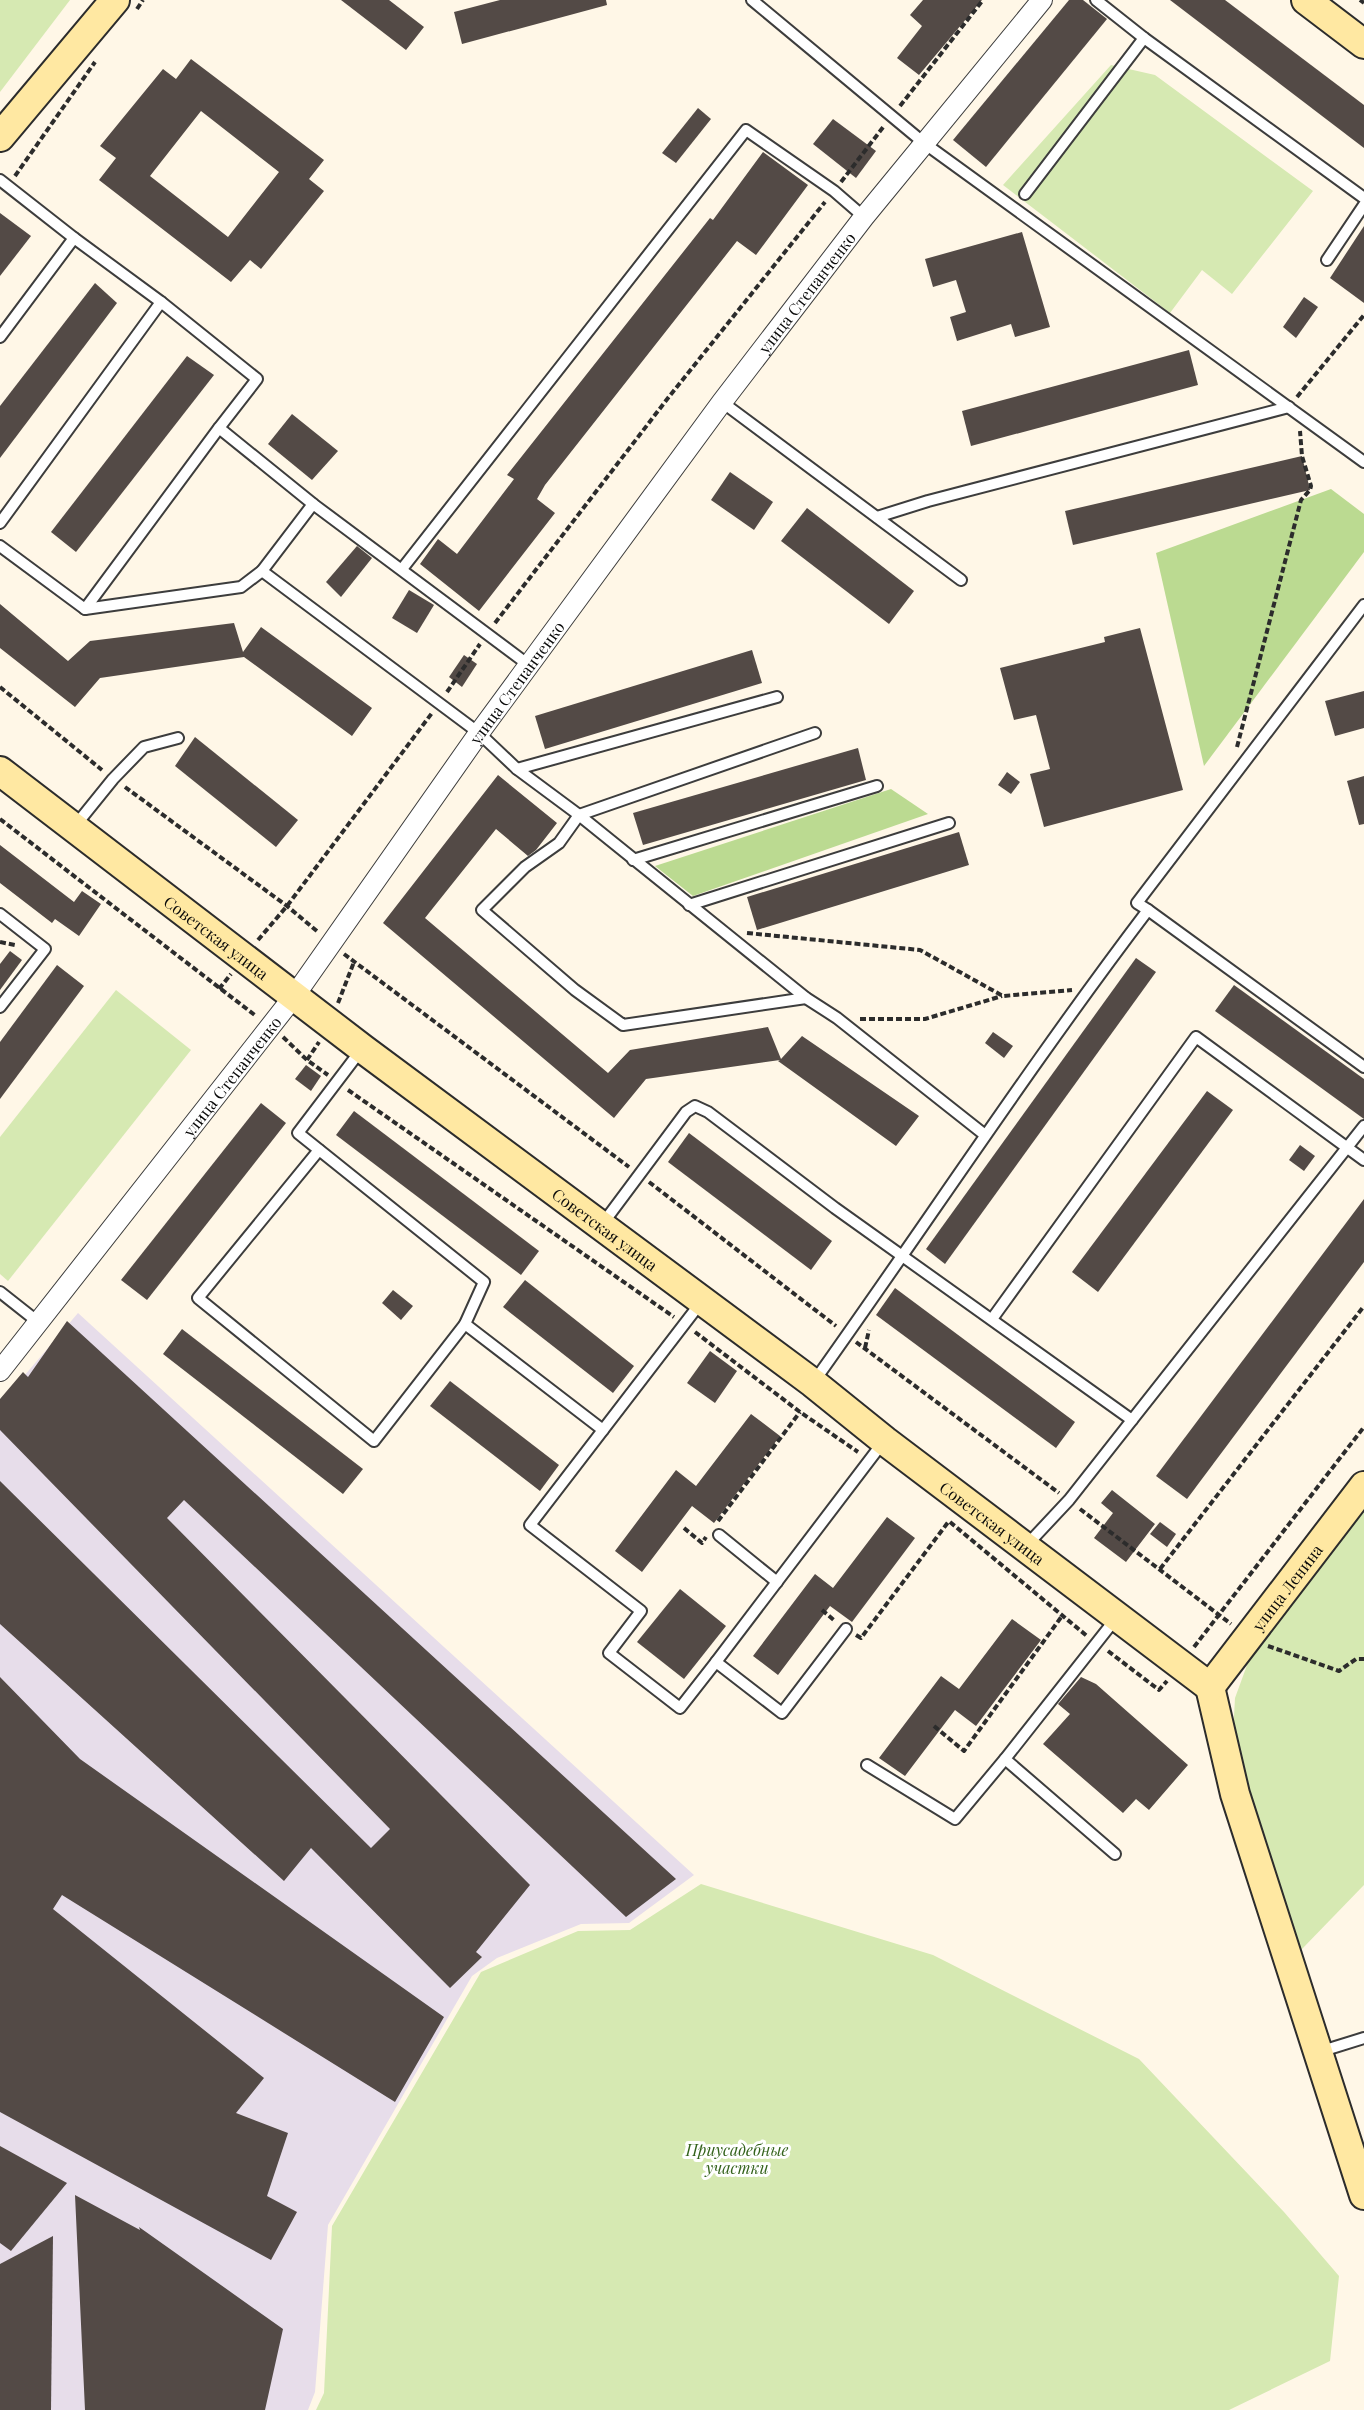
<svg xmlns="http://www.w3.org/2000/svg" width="1364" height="2410" viewBox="0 0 1364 2410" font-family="'Playfair Display',serif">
	<rect width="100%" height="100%" fill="#fff7e7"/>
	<!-- industrial -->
	<path fill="#e7ddea" d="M78 1313 694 1875 629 1923 581 1924 497 1958 472 1976 328 2225 315 2392 308 2410H0V1404Z"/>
	<!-- green -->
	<g fill="#d6e9b2">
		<path d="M0 0H70L0 92Z"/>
		<path d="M1111 65 1155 75 1313 191 1232 294 1202 270 1170 313 1003 185Z"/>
		<path d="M116 990 191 1050 8 1281 0 1274V1137Z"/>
		<path d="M1364 1492V1885L1301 1950 1240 1767 1233 1735 1235 1698 1250 1657Z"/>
		<path d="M701 1884 933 1955 1139 2059 1284 2212 1339 2276 1330 2361 1229 2410H316L324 2393 332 2226 481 1972 578 1931 630 1930Z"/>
	</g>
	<!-- forest -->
	<g fill="#bbda91">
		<path d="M1331 489 1364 514V552L1204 766 1156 553Z"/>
		<path d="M891 789 928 814 693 896 655 866Z"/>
	</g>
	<!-- building -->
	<g fill="#534a46" fill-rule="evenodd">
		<path d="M341 0H389L424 27 406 50Z"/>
		<path d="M500 0H606L607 5 462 44 454 12Z"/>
		<path d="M923 0H982L919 75 897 58 922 26 910 15Z"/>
		<path d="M1069 0H1083L1107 19 986 167 953 140Z"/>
		<path d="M1170 0H1225L1364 105V148Z"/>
		<path d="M191 59 324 160 309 179 324 191 261 269 250 260 231 282 99 180 116 158 100 146 163 69 176 79ZM201 111 279 172 228 237 150 176Z"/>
		<path d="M698 108 711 119 676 163 662 153Z"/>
		<path d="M833 119 876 151 856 178 813 144Z"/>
		<path d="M763 152 808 185 756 255 737 241 545 485 537 499 555 513 479 611 420 564 438 539 457 554 514 479 507 475 710 218 713 220Z"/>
		<path d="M0 213 31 236 0 276Z"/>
		<path d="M1364 226V303L1330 278Z"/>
		<path d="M1022 232 1050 327 1015 337 1011 324 957 341 950 317 966 312 956 280 933 287 925 259Z"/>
		<path d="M95 283 117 303 0 458V406Z"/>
		<path d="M1304 297 1318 307 1296 338 1283 327Z"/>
		<path d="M1189 350 1198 385 971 446 962 411Z"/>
		<path d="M187 356 214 375 76 552 51 532Z"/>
		<path d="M292 414 338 451 312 480 268 444Z"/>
		<path d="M1302 456 1310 490 1073 545 1065 511Z"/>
		<path d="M730 472 773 502 754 530 711 500Z"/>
		<path d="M807 508 914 591 889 624 781 541Z"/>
		<path d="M357 546 372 558 341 597 326 582Z"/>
		<path d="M409 590 434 605 417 633 392 618Z"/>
		<path d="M0 604 68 661 90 641 234 623 243 652 261 627 372 708 352 736 244 657 100 678 75 707 0 648Z"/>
		<path d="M1140 628 1183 790 1044 827 1030 774 1050 769 1036 715 1014 720 1000 668 1105 642 1104 637Z"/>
		<path d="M752 650 762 683 545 749 535 716Z"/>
		<path d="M464 655 477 664 462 687 449 677Z"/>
		<path d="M1364 691V728L1335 736 1325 701Z"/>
		<path d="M195 737 298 820 276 847 175 766Z"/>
		<path d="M858 748 866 780 643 845 633 813Z"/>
		<path d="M1007 772 1020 782 1011 794 998 785Z"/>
		<path d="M498 775 557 823 536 850 528 856 496 829 425 918 608 1073 630 1050 768 1027 781 1059 802 1036 919 1116 896 1146 778 1061 780 1060 646 1079 614 1118 383 923Z"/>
		<path d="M1364 776V824L1359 825 1347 781Z"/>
		<path d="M959 832 969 865 757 930 747 897Z"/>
		<path d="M0 845 74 902 82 891 101 904 79 936 55 919 52 923 0 883Z"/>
		<path d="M10 951 22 960 0 990V964Z"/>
		<path d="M1136 958 1156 972 945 1264 926 1249Z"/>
		<path d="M57 965 84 986 0 1099V1042Z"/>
		<path d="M1234 985 1364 1079V1119L1215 1011Z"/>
		<path d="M993 1032 1013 1046 1004 1058 985 1043Z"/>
		<path d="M306 1065 321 1076 311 1091 295 1079Z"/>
		<path d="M1207 1091 1233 1110 1098 1292 1072 1272Z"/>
		<path d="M261 1103 286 1123 147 1300 121 1280Z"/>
		<path d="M354 1111 539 1251 521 1275 336 1135Z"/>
		<path d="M689 1133 832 1241 811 1270 668 1162Z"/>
		<path d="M1300 1145 1315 1156 1304 1171 1289 1160Z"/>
		<path d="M1364 1199V1262L1187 1499 1156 1476Z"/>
		<path d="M525 1280 634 1366 613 1393 503 1307Z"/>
		<path d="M895 1288 1075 1422 1056 1448 876 1315Z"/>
		<path d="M393 1290 413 1306 401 1320 382 1303Z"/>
		<path d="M67 1321 676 1879 626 1917 184 1500 167 1518 530 1885 476 1952 482 1957 450 1988 311 1848 284 1881 0 1624V1481L371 1848 390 1829 0 1430V1399L23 1372 28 1377Z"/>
		<path d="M182 1329 363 1469 343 1494 163 1354Z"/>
		<path d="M710 1351 737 1371 715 1403 687 1383Z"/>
		<path d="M450 1381 559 1465 540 1491 430 1406Z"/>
		<path d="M751 1414 780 1436 714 1523 692 1506 642 1572 615 1551 676 1470 696 1486Z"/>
		<path d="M1112 1490 1155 1524 1126 1562 1094 1538 1113 1513 1101 1503Z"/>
		<path d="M887 1517 915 1538 852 1622 830 1606 778 1675 753 1656 815 1574 833 1588Z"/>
		<path d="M1160 1522 1176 1534 1167 1547 1150 1534Z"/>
		<path d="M680 1589 726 1626 684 1679 637 1642Z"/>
		<path d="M1012 1619 1041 1640 976 1726 955 1710 905 1776 879 1758 941 1676 959 1689Z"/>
		<path d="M0 1677 80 1759 444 2017 395 2102 62 1895 53 1909 264 2078 236 2113 288 2133 267 2196 297 2212 271 2260 0 2112Z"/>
		<path d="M1081 1677 1096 1684 1188 1765 1149 1810 1136 1799 1123 1813 1043 1744 1070 1714 1058 1704Z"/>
		<path d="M0 2146 67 2183 11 2251 0 2243Z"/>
		<path d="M75 2195 140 2230 139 2227 283 2329 265 2410H85Z"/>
		<path d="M53 2236 51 2410H0V2264Z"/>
	</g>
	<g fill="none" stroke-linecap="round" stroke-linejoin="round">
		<defs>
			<g id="lane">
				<path d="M752 0 924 143 1364 462"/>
				<path d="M1096 0 1144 38 1364 198"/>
				<path d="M0 180 74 238 0 337"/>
				<path d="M1025 194 1144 38"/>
				<path d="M1327 260 1364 205"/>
				<path d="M161 302 257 379 219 428"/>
				<path d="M722 402 961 580"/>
				<path d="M313 504 530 666"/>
				<path d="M877 517 928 501 1289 407"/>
				<path d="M0 523 161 302 74 238"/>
				<path d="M0 546 85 609 219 428 313 504 262 571 479 733 517 769 579 815 806 998 837 1018 985 1135"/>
				<path d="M402 569 746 130 834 191 864 217"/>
				<path d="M85 609 241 587 262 571"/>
				<path d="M517 769 777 697"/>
				<path d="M75 826 113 779 144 747 178 738"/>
				<path d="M633 860 877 786"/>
				<path d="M689 905 949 823"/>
				<path d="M1148 910 1364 1067"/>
				<path d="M0 914 45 949 0 1007"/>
				<path d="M806 998 623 1025 575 990 482 910 525 867 559 843 579 815 815 733"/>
				<path d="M361 1050 298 1133 484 1282 465 1324 603 1430"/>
				<path d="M319 1150 198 1298 374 1441 465 1324"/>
				<path d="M601 1226 686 1112 695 1106 708 1112 835 1208 1132 1420 1069 1500 1025 1547"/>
				<path d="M0 1292 38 1322"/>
				<path d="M702 1301 530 1525 641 1611 609 1653 680 1708 716 1662"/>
				<path d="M992 1319 1196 1037 1364 1160"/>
				<path d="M813 1383C925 1226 1031 1064 1148 910L1137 903 1364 605"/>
				<path d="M1132 1420 1364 1126"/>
				<path d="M719 1535 777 1582"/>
				<path d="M846 1629 782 1713 716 1662 884 1441"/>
				<path d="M867 1765 955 1819 1005 1759"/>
				<path d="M1115 1854 1005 1759 1117 1617"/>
				<path d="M1319 2052 1364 2038"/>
			</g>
			<g id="street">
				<path id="s1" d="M0 1371 295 995 479 733 722 402 864 217 1042 0"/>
			</g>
			<g id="secondary">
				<path d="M1306 0 1364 44"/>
				<path d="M0 137 115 0"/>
				<path id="s2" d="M0 771 363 1049 813 1383 885 1441 1210 1687"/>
				<path d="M1210 1687 1235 1794 1364 2195"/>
				<path id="s3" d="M1210 1687 1364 1486"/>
			</g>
		</defs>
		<!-- lane casing -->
		<use href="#lane" stroke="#3d3d3d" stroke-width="14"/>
		<!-- street casing -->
		<use href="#street" stroke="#3d3d3d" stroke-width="22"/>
		<!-- secondary casing -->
		<use href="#secondary" stroke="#2c2c2c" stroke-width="32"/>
		<!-- path -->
		<g stroke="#2c2c2c" stroke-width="4" stroke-dasharray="6 3" stroke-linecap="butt">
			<path d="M1360 0 1364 3"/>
			<path d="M137 9 143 0"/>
			<path d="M900 106 983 0"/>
			<path d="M15 176 95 62"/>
			<path d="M841 182 884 126"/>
			<path d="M1297 397 1364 315"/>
			<path d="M495 623 668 398 825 202"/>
			<path d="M0 687 102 770"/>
			<path d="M447 692 480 644"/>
			<path d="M1237 747 1301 500 1310 490 1311 486 1302 456 1300 431"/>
			<path d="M125 787 287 906 318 932"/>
			<path d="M0 819 256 1016"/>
			<path d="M747 933 920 950 1003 996 1072 990"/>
			<path d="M258 940 287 906 432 713"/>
			<path d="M0 942 15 945"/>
			<path d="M344 954 629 1167"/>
			<path d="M219 989 231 974"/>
			<path d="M338 1003 354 962"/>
			<path d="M860 1019H925L1002 996"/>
			<path d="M283 1037 307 1060 328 1075"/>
			<path d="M307 1060 319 1042"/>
			<path d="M348 1090 674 1317"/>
			<path d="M649 1182 836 1326"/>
			<path d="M695 1332 800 1412 858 1452"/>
			<path d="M856 1342 1059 1493"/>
			<path d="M865 1348 869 1330"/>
			<path d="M1080 1509 1231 1624"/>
			<path d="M718 1521 800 1412"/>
			<path d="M950 1522 1087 1636"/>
			<path d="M684 1528 702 1543 706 1537"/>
			<path d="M1160 1569 1364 1306"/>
			<path d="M822 1610 835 1621"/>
			<path d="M856 1635 861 1638 949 1521"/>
			<path d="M1268 1646 1339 1671 1356 1659H1364"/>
			<path d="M1194 1647 1364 1427"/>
			<path d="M1108 1651 1159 1690 1167 1681"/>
			<path d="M934 1726 964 1751 1062 1616"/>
		</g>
		<!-- lane -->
		<use href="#lane" stroke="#fff" stroke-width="10"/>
		<!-- street -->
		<use href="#street" stroke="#fff" stroke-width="20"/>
		<!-- secondary -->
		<use href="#secondary" stroke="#ffe8a2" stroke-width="28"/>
	</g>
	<g text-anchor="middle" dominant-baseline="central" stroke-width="6" stroke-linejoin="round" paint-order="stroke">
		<!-- street labels -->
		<g font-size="16" fill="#0a0a0a" stroke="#fff">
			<text stroke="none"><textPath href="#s1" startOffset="1347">улица Степанченко</textPath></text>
			<text stroke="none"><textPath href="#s1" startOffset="861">улица Степанченко</textPath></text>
			<text stroke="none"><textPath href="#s2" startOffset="273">Советская улица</textPath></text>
			<text stroke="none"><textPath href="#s1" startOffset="375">улица Степанченко</textPath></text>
			<text stroke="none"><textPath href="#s2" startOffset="759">Советская улица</textPath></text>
			<text stroke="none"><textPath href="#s2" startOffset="1245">Советская улица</textPath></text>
			<text stroke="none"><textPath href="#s3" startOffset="126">улица Ленина</textPath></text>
		</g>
		<!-- park labels -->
		<g font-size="16" font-style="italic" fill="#33621b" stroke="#fff">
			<text x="737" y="2149">Приусадебные<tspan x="737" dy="18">участки</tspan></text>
		</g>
	</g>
</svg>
